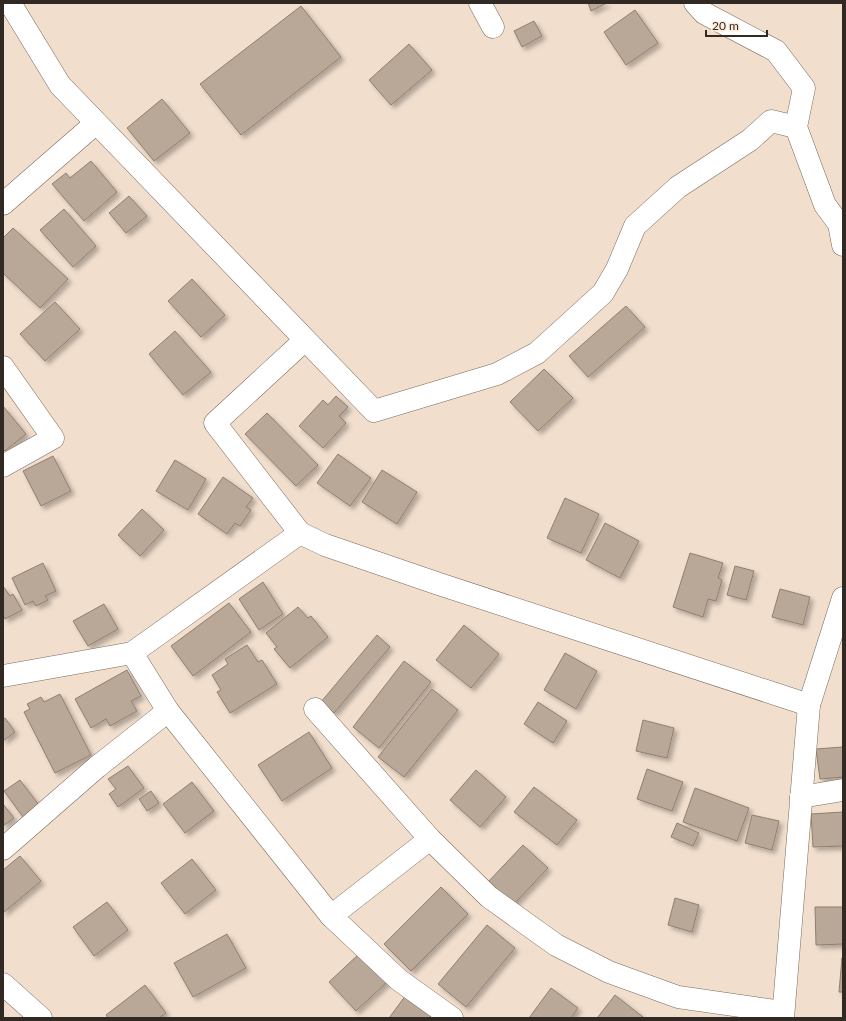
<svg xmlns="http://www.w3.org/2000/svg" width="846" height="1021" viewBox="0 0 846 1021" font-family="Lato,sans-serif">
	<defs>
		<filter id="shadow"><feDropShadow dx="3.5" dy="3.5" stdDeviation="2" flood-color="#0004"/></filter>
	</defs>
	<rect width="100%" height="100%" fill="#f1decd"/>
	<!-- building -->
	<g fill="#b9a797" stroke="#907f6f" filter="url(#shadow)">
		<path d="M588 3H607L591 11Z"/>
		<path d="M301 6 341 57 241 135 200 84Z"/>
		<path d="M635 10 658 43 626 65 604 32Z"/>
		<path d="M534 21 542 36 522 47 514 31Z"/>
		<path d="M409 44 432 70 391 105 369 80Z"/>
		<path d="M162 99 190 133 154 161 127 128Z"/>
		<path d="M91 161 117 192 84 221 52 184 66 173 70 178Z"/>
		<path d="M129 196 147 216 126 233 109 213Z"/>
		<path d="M64 209 96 246 73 267 40 230Z"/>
		<path d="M13 228 68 279 40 308 3 273V238Z"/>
		<path d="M192 279 225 315 201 337 168 301Z"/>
		<path d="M55 302 80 329 45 361 20 334Z"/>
		<path d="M626 306 645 327 588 377 569 356Z"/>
		<path d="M175 331 211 372 183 395 149 354Z"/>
		<path d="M544 369 573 398 538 431 510 402Z"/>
		<path d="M336 396 348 407 339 416 346 423 323 448 299 426 323 400 328 405Z"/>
		<path d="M3 406 26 434 5 451 3 449Z"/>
		<path d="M267 413 318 465 296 486 245 434Z"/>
		<path d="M338 454 371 478 350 506 317 483Z"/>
		<path d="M53 456 71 491 41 506 23 471Z"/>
		<path d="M175 460 206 479 188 510 156 491Z"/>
		<path d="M382 470 417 492 397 524 362 502Z"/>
		<path d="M223 477 253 498 246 507 251 510 240 526 235 523 227 534 198 514Z"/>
		<path d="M565 498 599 514 581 553 547 538Z"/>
		<path d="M142 509 164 530 140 556 118 535Z"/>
		<path d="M605 523 639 541 620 578 586 560Z"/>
		<path d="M690 553 723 563 718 578 722 580 716 601 708 599 703 617 673 607Z"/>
		<path d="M43 563 56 591 45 596 48 600 36 606 33 601 25 605 12 578Z"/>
		<path d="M735 566 754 571 746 600 727 595Z"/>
		<path d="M263 582 283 614 259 630 239 599Z"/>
		<path d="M3 586 10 596 13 594 22 610 5 619 3 615Z"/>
		<path d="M780 589 810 597 803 625 772 617Z"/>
		<path d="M229 603 251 632 193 676 171 646Z"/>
		<path d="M104 604 118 629 88 646 73 621Z"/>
		<path d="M298 607 308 618 311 616 328 637 290 668 274 649 277 647 266 633Z"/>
		<path d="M464 625 499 654 471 688 436 660Z"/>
		<path d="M377 635 390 647 334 713 321 702Z"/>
		<path d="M247 645 258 662 262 660 277 684 230 713 217 692 221 690 212 675 228 664 225 659Z"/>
		<path d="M565 653 597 671 576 709 544 690Z"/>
		<path d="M404 661 431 682 379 748 353 727Z"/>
		<path d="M127 670 141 696 131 701 137 711 110 726 106 719 91 728 75 699Z"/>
		<path d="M432 689 458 710 404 777 378 757Z"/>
		<path d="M60 694 91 755 55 773 24 712 30 709 27 704 41 697 44 702Z"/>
		<path d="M538 702 567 721 553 743 524 724Z"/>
		<path d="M5 718 15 732 3 741V719Z"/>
		<path d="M643 720 674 728 667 758 636 751Z"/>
		<path d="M309 732 332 768 282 801 258 765Z"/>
		<path d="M843 747V777L820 779 816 749Z"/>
		<path d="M128 766 144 788 118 807 109 794 116 789 108 779Z"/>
		<path d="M647 769 683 782 672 811 637 799Z"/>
		<path d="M476 770 506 797 480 827 450 800Z"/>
		<path d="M20 780 39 805 23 817 4 791Z"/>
		<path d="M192 782 214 811 185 833 163 804Z"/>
		<path d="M534 787 577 820 557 845 514 812Z"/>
		<path d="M695 788 749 808 737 841 683 822Z"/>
		<path d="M151 791 159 803 147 811 139 799Z"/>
		<path d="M3 804 14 818 3 826Z"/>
		<path d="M843 812V846L813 847 811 814Z"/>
		<path d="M752 815 779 821 772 850 745 843Z"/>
		<path d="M677 823 699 833 693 846 671 837Z"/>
		<path d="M523 845 548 868 513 905 488 882Z"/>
		<path d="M20 856 41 881 3 913V870Z"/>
		<path d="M192 859 216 890 185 914 161 883Z"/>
		<path d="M441 887 468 914 411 971 384 944Z"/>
		<path d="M675 898 699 905 692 932 668 925Z"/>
		<path d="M107 902 128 930 94 956 73 927Z"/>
		<path d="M815 907H843V944L816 945Z"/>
		<path d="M487 925 515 948 466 1007 438 984Z"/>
		<path d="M227 934 246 968 193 997 174 963Z"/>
		<path d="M360 953 387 982 356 1011 329 982Z"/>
		<path d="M842 958 843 992H839Z"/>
		<path d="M145 985 166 1013 159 1018H108L106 1015Z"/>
		<path d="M551 988 578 1008 571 1018H529Z"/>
		<path d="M406 995 439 1018H389Z"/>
		<path d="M615 995 643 1017 642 1018H597Z"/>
	</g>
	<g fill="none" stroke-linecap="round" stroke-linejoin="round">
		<defs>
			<g id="minor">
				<path d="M10 3 60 85 374 411 497 374 537 353 603 293 617 269 635 226 678 187 750 140 771 121 796 127"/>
				<path d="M480 3 493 27"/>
				<path d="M695 3 704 13 776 51 804 88 796 127 825 205 839 224 843 245"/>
				<path d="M3 204 96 123"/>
				<path d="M3 367 53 438 3 466"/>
				<path d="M300 533 215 423 305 340"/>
				<path d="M3 676 132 653"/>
				<path d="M315 709 430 839 489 897 556 945 609 972 678 997 782 1012"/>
				<path d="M801 797 843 790"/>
				<path d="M430 839 331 916 168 711 132 653 300 533 325 545 439 584 809 705"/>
				<path d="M3 849 97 767 168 711"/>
				<path d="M331 916 399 980 452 1018"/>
				<path d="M3 984 41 1018"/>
				<path d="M783 1018 809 705 843 598"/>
			</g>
		</defs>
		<!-- minor casing -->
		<use href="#minor" stroke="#7b6b5b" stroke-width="23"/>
		<!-- minor -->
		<use href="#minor" stroke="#fff" stroke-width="22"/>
	</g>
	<!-- border -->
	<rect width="846" height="1021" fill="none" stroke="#312a24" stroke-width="8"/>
	<!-- scale -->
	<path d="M706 30v6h61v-6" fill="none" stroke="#312a24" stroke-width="2"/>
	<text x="712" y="30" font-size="12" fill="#312a24" stroke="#feecda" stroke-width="3" paint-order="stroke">20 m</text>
</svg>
